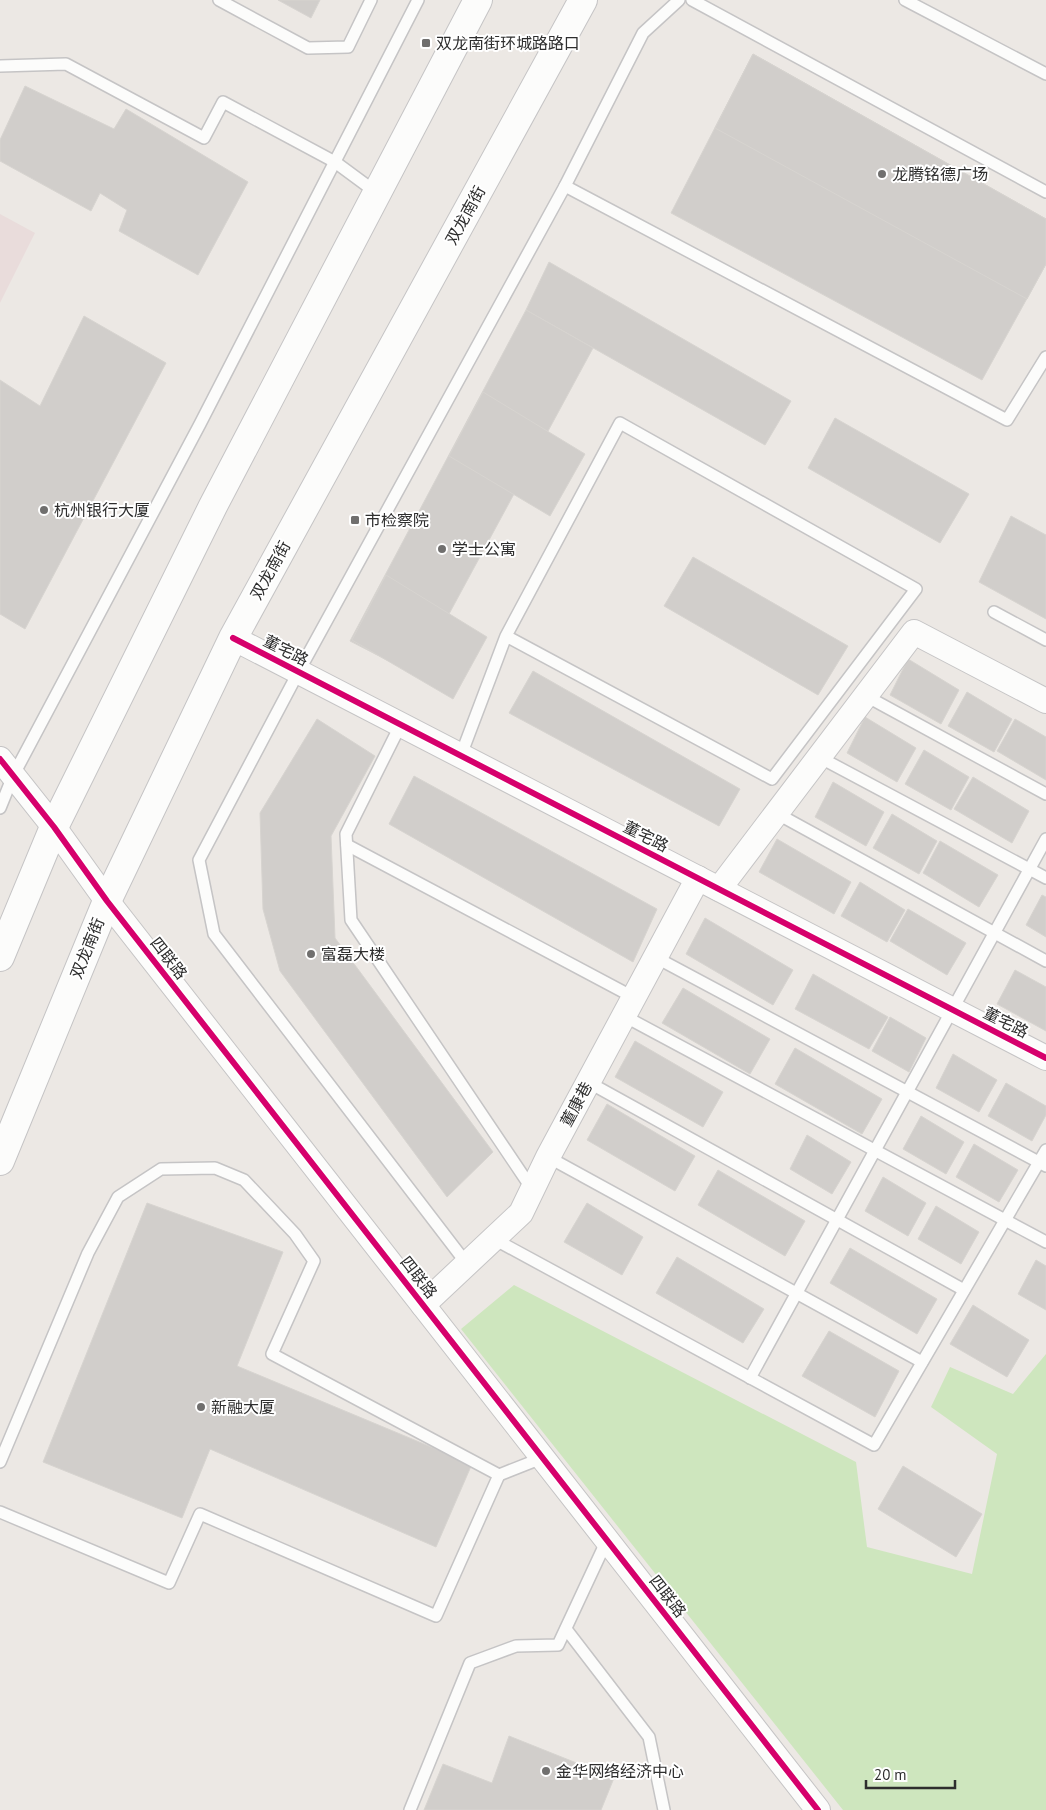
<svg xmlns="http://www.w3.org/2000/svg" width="1046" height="1810" viewBox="0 0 1046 1810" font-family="'PT Sans','Noto Sans SC',sans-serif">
	<rect width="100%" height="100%" fill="#ece8e4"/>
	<!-- medical -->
	<path fill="#e9dcdb" d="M0 214 35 233 0 303Z"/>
	<!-- green -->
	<path fill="#cee6be" d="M514 1285 856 1462 867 1547 972 1574 997 1454 931 1407 950 1367 1013 1394 1046 1354V1810H843L461 1329Z"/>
	<!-- building -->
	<g fill="#d1cecb" stroke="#d7d4d0">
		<path d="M278 0H320L311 18Z"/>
		<path d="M753 54 1046 219V264L982 380 671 213Z"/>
		<path d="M753 54 1046 219V264L1027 299 715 128Z"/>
		<path d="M25 86 114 129 126 109 248 182 198 275 119 231 127 210 100 193 91 211 0 161V140Z"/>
		<path d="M549 262 791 401 765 445 526 310Z"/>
		<path d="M526 310 593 348 416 675 350 641Z"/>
		<path d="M84 316 166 363 25 629 0 614V380L40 406Z"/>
		<path d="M483 392 585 454 550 516 449 456Z"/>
		<path d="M835 418 969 494 940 543 808 468Z"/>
		<path d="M1011 516 1046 535V619L979 582Z"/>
		<path d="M693 557 848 646 818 695 664 606Z"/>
		<path d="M386 575 487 637 453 699 352 640Z"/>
		<path d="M908 659 959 690 941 724 890 695Z"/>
		<path d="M533 671 740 789 719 826 509 713Z"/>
		<path d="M967 692 1012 719 994 752 948 726Z"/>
		<path d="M865 717 916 748 897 782 847 753Z"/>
		<path d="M317 719 375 756 331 836 335 938 493 1152 447 1197 280 971 263 909 260 813Z"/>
		<path d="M1015 719 1046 737V780L997 751Z"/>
		<path d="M924 750 969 777 951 810 905 784Z"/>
		<path d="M414 776 657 909 633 962 389 824Z"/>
		<path d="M973 777 1029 811 1012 843 954 809Z"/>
		<path d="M833 782 884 812 866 846 815 817Z"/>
		<path d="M892 814 937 841 919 874 873 848Z"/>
		<path d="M777 839 851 882 834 914 759 872Z"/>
		<path d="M940 841 998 875 979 907 923 873Z"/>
		<path d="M860 882 905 910 887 942 841 916Z"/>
		<path d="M1042 895 1046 897V937L1026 925Z"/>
		<path d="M908 909 966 943 947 975 890 941Z"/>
		<path d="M705 918 793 970 773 1005 686 954Z"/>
		<path d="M1015 970 1046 987V1031L997 1004Z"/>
		<path d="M813 974 888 1017 869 1049 795 1009Z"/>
		<path d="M683 988 770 1039 750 1074 662 1023Z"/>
		<path d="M890 1017 926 1038 909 1072 872 1051Z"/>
		<path d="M635 1041 723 1092 703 1127 615 1077Z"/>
		<path d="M795 1048 882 1099 862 1134 775 1084Z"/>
		<path d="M953 1054 997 1080 979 1112 936 1088Z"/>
		<path d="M1006 1083 1046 1106V1115L1032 1141 988 1116Z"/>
		<path d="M607 1104 695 1156 675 1191 587 1140Z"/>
		<path d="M921 1116 964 1142 946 1174 903 1149Z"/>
		<path d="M807 1135 851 1162 832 1194 790 1169Z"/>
		<path d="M974 1144 1018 1170 999 1202 956 1177Z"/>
		<path d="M718 1170 805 1221 785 1256 698 1205Z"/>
		<path d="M883 1177 926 1203 908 1236 865 1211Z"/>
		<path d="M147 1203 283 1252 237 1366 472 1464 436 1547 210 1449 182 1518 43 1462Z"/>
		<path d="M587 1203 643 1237 622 1275 564 1242Z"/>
		<path d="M936 1206 979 1232 961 1264 918 1239Z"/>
		<path d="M850 1248 937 1299 917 1334 830 1283Z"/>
		<path d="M677 1257 764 1309 743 1343 656 1293Z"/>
		<path d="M1036 1260 1046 1266V1310L1018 1294Z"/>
		<path d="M973 1305 1029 1340 1007 1377 950 1344Z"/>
		<path d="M829 1331 899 1371 875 1417 802 1376Z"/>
		<path d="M903 1466 982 1514 956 1557 878 1509Z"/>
		<path d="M509 1736 614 1778 601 1810H424L443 1764 492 1783Z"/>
	</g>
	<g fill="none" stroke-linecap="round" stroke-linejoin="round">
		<defs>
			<g id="lane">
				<path d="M219 0 308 48 348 47 371 0"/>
				<path d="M692 0 1046 192"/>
				<path d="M905 0 1046 74"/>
				<path d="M0 66 66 64 204 138 223 102 335 162 377 193"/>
				<path d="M565 186 1007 420 1046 357"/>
				<path d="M994 612 1046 640"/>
				<path d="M866 696 1046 794"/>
				<path d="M401 724 346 834 351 920 532 1189"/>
				<path d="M461 755 506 636 620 423 916 589 772 779 506 636"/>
				<path d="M819 757 1046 878"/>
				<path d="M0 808 13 776 200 424 418 0"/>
				<path d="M776 813 1046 961"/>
				<path d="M347 845 633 997"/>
				<path d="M655 957 1046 1166"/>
				<path d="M624 1016 1046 1242"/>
				<path d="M588 1082 964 1290"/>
				<path d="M548 1157 922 1362"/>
				<path d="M494 1239 874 1445 1046 1150"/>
				<path d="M467 1264 214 934 199 860 299 671 565 186 643 33 679 0"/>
				<path d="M750 1378 1046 839"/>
				<path d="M0 1462 88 1253 118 1197 161 1169 215 1168 244 1180 295 1234 314 1261 272 1354 499 1475 542 1458"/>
				<path d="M0 1512 169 1583 200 1514 436 1616 499 1475"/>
				<path d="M566 1629 649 1737 664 1810"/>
				<path d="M410 1810 470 1663 516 1646 558 1645 607 1540"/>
			</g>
			<g id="street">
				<path d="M233 638 1046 1058"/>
				<path d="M0 759 54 827 107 901 818 1810"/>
				<path d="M719 889 914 632 1046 701"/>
				<path d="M423 1305 521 1213 548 1157 698 878"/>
			</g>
			<g id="secondary">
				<path d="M0 957 54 827 213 506 478 0"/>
				<path d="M0 1161 107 901 233 638 583 0"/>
			</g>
		</defs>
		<!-- lane casing -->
		<use href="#lane" stroke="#c5c4c5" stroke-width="14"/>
		<!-- street casing -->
		<use href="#street" stroke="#c5c4c5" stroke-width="26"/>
		<!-- secondary casing -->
		<use href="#secondary" stroke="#c5c4c5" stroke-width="30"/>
		<!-- lane -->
		<use href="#lane" stroke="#fcfcfb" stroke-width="11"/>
		<!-- street -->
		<use href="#street" stroke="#fcfcfb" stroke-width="24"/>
		<!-- secondary -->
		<use href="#secondary" stroke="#fcfcfb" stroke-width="28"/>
		<defs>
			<g id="cycleway">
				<path d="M233 638 1046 1058"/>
				<path d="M0 759 54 827 107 901 818 1810"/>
			</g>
		</defs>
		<!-- cycleway casing -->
		<use href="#cycleway" stroke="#fff" stroke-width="9"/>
		<!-- cycleway -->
		<use href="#cycleway" stroke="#d6006c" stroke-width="6"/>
	</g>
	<!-- markers -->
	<g fill="#706f6e" stroke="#fff" stroke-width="2">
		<rect x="421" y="38" width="10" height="10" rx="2.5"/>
		<circle cx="882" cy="174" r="5"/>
		<circle cx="44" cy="510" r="5"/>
		<rect x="350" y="515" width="10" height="10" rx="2.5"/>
		<circle cx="442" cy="549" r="5"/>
		<circle cx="311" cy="954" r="5"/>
		<circle cx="201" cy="1407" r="5"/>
		<circle cx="546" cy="1771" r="5"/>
	</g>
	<g text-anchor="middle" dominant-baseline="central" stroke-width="4" stroke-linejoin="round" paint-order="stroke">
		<!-- poi labels -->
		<g font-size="16" fill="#2e2e2e" stroke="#fff" text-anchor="start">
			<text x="436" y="43">双龙南街环城路路口</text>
			<text x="892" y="174">龙腾铭德广场</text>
			<text x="54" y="510">杭州银行大厦</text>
			<text x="365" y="520">市检察院</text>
			<text x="452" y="549">学士公寓</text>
			<text x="321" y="954">富磊大楼</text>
			<text x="211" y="1407">新融大厦</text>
			<text x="556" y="1771">金华网络经济中心</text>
		</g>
		<!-- street labels -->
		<g font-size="16" fill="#2e2e2e" stroke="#fff">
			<text transform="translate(465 215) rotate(-61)">双龙南街</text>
			<text transform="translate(270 570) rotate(-61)">双龙南街</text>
			<text transform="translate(286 650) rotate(27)">董宅路</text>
			<text transform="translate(646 836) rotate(27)">董宅路</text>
			<text transform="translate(87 948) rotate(-68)">双龙南街</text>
			<text transform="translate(169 958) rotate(52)">四联路</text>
			<text transform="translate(1006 1022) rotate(27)">董宅路</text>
			<text transform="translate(576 1104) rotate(-62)">董康巷</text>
			<text transform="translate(419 1277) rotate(52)">四联路</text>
			<text transform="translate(668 1596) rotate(52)">四联路</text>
		</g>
	</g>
	<!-- scale -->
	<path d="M866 1780v8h89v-8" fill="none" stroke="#2e2e2e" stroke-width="2.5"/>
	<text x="874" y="1780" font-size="15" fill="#2e2e2e" stroke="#ffffff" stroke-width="4" paint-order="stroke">20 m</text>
</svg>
